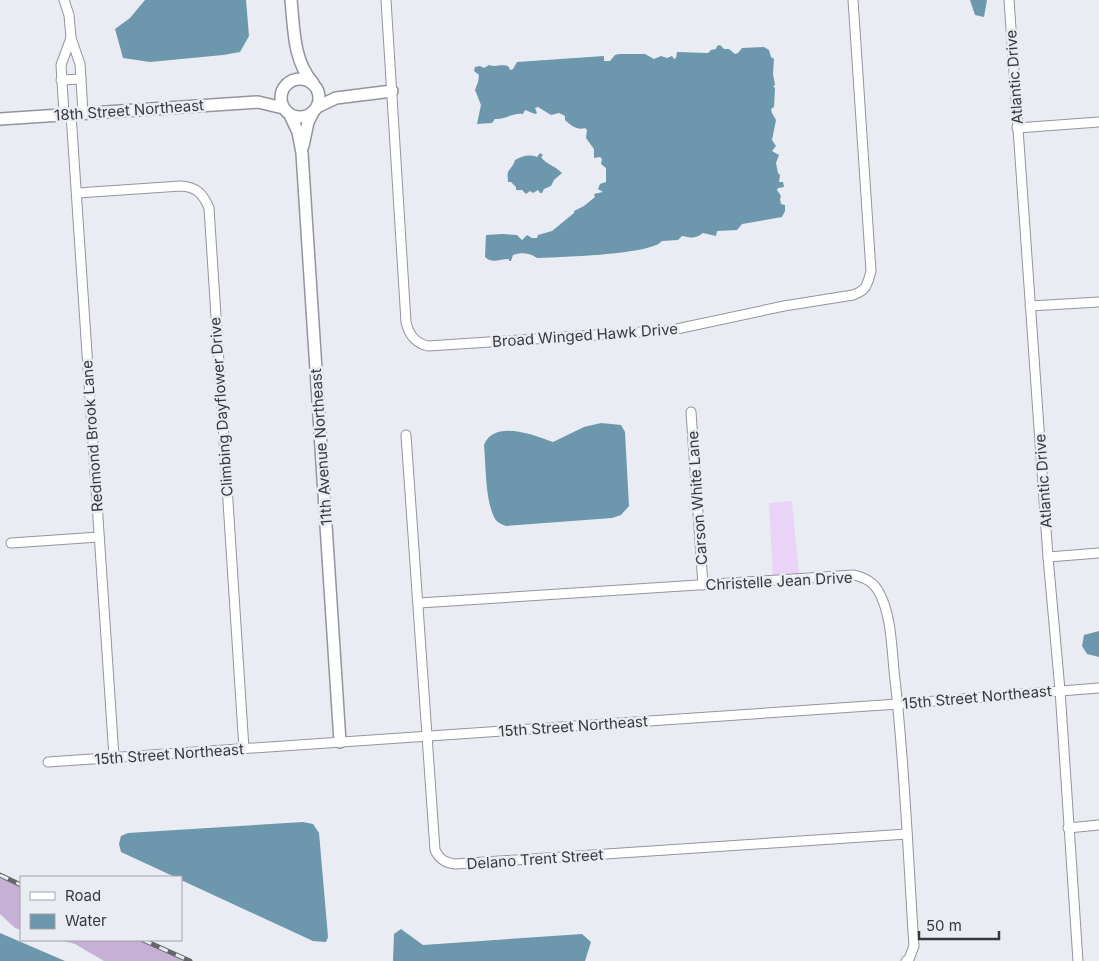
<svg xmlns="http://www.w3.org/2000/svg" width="1099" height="961" viewBox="0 0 1099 961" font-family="Inter,sans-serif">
	<rect width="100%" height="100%" fill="#eaecf3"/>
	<!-- green -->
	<path fill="#e9d3f7" d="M792 501 799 574 773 576 769 503Z"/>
	<!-- forest -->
	<g fill="#c7b0d5">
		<path d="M0 877 21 887V930L15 928 0 914Z"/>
		<path d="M60 940H137L184 961H104L75 944Z"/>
	</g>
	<!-- water -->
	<g fill="#6c97ac">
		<path d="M145 0H246L249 36 240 52 223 55 150 62 123 58 115 29 130 18Z"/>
		<path d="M970 0H987L984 17 975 15Z"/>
		<path d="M720 45 724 49H729L735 54 738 53 742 48 764 47 769 50 771 57 774 59 773 74 775 85 773 86 775 88 774 107 771 109 772 113 776 120 772 140 776 146 772 151 779 155 776 163 778 173 780 175 779 182H783L784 187 778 188 777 190 781 196 780 199 781 204 785 205V211L782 217 742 224 737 230 717 231 716 236 703 233C695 239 692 238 682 236L678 240 662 241C651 255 558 257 537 258 530 253 522 252 513 255L511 261H509V259C500 259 492 264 485 257L486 235 502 234 517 235 522 240 527 235 532 238H537L538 235 552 231 574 213V211L584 206 595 197 594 194 603 192 598 189 600 184 606 182V168L601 164 602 159 600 157 594 158V149L586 138 587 130 585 128C578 131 570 125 565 120V116L559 113 551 115 538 107 535 108 537 113 535 114 525 110 523 114C513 112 505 120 495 119L492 123 477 124 481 105 475 90 478 82 479 75 474 71 475 67 480 66 484 68 489 65C496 68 503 63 509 67L510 70 513 69 517 62 604 56V61H610L615 55 619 54H645L654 59 661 56 667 58 672 56 674 59 676 58 677 52 708 53 711 50 716 49 717 46Z"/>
		<path d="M540 153 543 155 541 157C547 165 556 166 562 173L554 180 551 186 544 189 542 193H540L538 190 533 193 530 191 526 194 522 190H516V187L511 182H508C508 179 507 175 508 172 511 167 514 165 515 160 522 156 529 154 537 157Z"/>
		<path d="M601 423 621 425 625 432 629 506 621 515 612 518 506 526C501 524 496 522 494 517 485 498 486 466 484 445 494 419 534 435 553 442L584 427Z"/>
		<path d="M1099 631V657L1087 654 1082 646 1084 635Z"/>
		<path d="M303 822 313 824 319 833 328 937 326 942 313 941 181 880V877H175L121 852 119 844 121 836 128 833Z"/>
		<path d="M401 929 423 945 582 934 591 942 585 961H393L394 934Z"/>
		<path d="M0 933 65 961H0Z"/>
	</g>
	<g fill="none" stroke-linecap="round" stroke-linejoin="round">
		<defs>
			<g id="street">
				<path d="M64 0 69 15 71 38 80 64 83 113"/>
				<path d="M386 0 406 322C409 335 415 343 428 346L672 330 784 306 853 295C867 290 867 285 871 271L853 0"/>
				<path d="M1009 0 1048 557 1060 690 1078 961"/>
				<path d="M61 80 81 79"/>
				<path d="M64 114 61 65 71 38"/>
				<path d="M71 114 114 757"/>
				<path d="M1017 128 1099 122"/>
				<path d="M77 193 181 186C197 187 203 194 209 208L244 749"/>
				<path d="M1030 306 1099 302"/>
				<path d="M691 412 703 585"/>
				<path d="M406 435 435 850C439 859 445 863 455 864L907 834"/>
				<path d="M11 543 99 537"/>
				<path d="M1048 557 1099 553"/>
				<path d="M419 603 854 575C870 579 877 585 883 601 892 624 892 655 895 680 905 768 908 857 914 946L909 959 906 961"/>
				<path d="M48 762 898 704 1099 688"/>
				<path d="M1068 828 1099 825"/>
			</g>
			<g id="secondary">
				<path d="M291 0C294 28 293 61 313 83"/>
				<circle cx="300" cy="98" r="19"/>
				<path d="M317 107 336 98 392 91"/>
				<path d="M290 115 298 132 302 153 340 742"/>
				<path d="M0 119 258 102 283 108"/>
				<path d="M303 146 308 122 313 112"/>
			</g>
		</defs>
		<!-- street casing -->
		<use href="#street" stroke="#93959c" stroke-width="11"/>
		<!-- secondary casing -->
		<use href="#secondary" stroke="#93959c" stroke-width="14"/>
		<!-- street -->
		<use href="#street" stroke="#fff" stroke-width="9"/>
		<!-- secondary -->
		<use href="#secondary" stroke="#fff" stroke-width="11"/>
		<defs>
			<g id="rail">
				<path d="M0 875 21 885"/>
				<path d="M143 940 190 961"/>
			</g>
		</defs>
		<!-- rail casing -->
		<use href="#rail" stroke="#66676b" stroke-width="5"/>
		<!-- rail -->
		<use href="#rail" stroke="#eaecf3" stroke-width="3" stroke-dasharray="9" stroke-linecap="butt"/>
	</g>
	<g text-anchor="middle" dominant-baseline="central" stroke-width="5" stroke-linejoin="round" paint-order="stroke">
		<!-- street labels -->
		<g font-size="15" fill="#37383b" stroke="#eaecf3">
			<text transform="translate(1014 77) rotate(-94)">Atlantic Drive</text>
			<text transform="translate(129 110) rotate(-4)">18th Street Northeast</text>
			<text transform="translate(585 335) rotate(-4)">Broad Winged Hawk Drive</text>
			<text transform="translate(221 407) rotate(-94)">Climbing Dayflower Drive</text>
			<text transform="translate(92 436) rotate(-94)">Redmond Brook Lane</text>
			<text transform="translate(321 447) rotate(-94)">11th Avenue Northeast</text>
			<text transform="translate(1043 481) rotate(-94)">Atlantic Drive</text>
			<text transform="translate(697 498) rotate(-94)">Carson White Lane</text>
			<text transform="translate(779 581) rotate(-3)">Christelle Jean Drive</text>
			<text transform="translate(977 697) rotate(-5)">15th Street Northeast</text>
			<text transform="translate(573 726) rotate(-4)">15th Street Northeast</text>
			<text transform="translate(169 754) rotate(-4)">15th Street Northeast</text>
			<text transform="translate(535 859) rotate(-4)">Delano Trent Street</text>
		</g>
	</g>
	<!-- legend -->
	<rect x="20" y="876" width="162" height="65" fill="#eaecf3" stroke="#a2a4a9"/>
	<rect x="30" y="892" width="25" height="8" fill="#ffffff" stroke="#a2a4a9"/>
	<text x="65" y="901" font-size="15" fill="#37383b">Road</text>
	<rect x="30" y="914" width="25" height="15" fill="#6c97ac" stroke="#a2a4a9"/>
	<text x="65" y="926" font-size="15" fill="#37383b">Water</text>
	<!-- scale -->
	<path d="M919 931v8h80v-8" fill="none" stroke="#37383b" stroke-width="2.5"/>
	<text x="926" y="931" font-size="15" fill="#37383b" stroke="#eaecf3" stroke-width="4" paint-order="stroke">50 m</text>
</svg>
